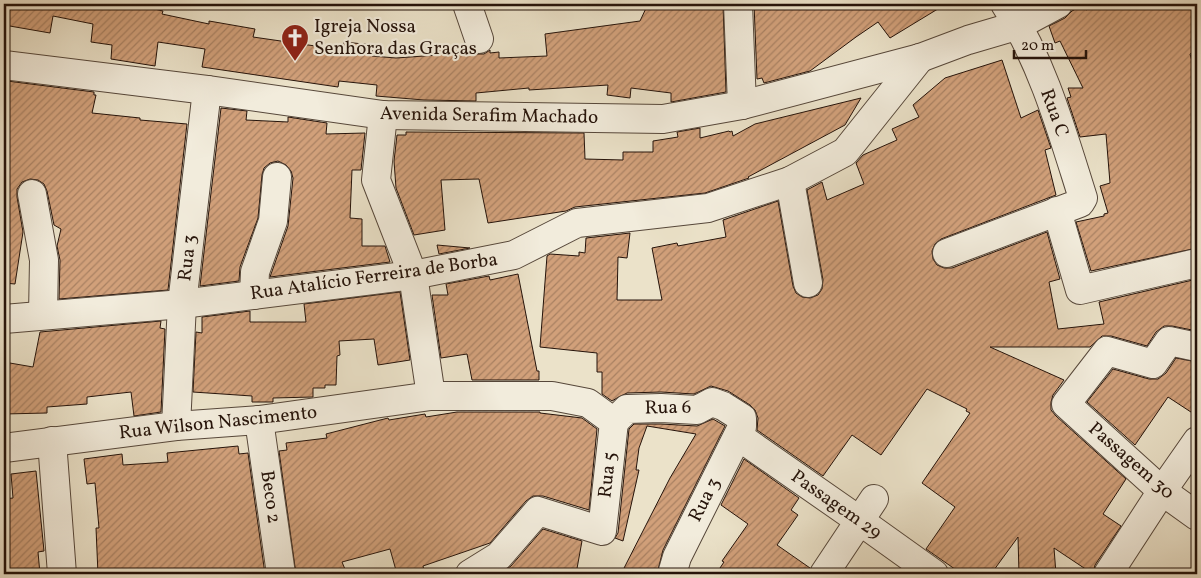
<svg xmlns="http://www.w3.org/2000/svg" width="1201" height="578" viewBox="0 0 1201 578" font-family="Vollkorn,serif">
	<defs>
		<pattern id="building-hatch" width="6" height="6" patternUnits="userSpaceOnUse" patternTransform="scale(1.25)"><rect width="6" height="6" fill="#d1a07a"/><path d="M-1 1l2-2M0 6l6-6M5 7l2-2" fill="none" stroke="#a98162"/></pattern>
	</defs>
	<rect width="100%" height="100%" fill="#ebe2c9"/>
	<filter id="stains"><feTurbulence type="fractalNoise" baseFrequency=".004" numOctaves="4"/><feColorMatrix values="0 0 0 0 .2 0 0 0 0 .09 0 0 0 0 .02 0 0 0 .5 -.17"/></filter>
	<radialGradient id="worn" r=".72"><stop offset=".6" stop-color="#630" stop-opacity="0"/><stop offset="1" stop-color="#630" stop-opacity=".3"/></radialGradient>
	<!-- building -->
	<g fill="url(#building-hatch)" stroke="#25130a">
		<path d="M4 4H132L163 11 162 14 209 24V21L255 29 253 37 343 50 344 42 373 45 372 56 396 58 438 55V50L457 48V45H465L469 51 476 54H484L490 50V53L499 52V58L547 56 545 34 640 21 648 4H723L726 92 671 102V93L631 88 630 98 607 95 608 85 529 90V88L476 93V101L424 100 376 96 377 85 339 81 338 87 202 67 205 49 158 42 155 66 111 59 112 45 91 42 93 24 53 16 50 33 4 25Z"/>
		<path d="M754 4H946L890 38 878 22 856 37 810 71 764 83 762 78 757 79Z"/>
		<path d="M1098 4H1197V50L1190 54 1197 79V248L1091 271 1076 222 1104 216V214L1108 213 1100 186 1110 183 1106 134 1080 137 1067 98 1071 97 1068 88H1083L1060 41 1055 43 1049 26 1065 18 1072 11 1083 5 1086 10Z"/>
		<path d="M1002 60 1021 118 1038 110 1051 148 1045 150 1056 195 941 239 935 244 932 251 933 259 937 265 944 268H952L1047 232 1060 279 1049 282 1058 329 1104 324 1099 302 1197 279V331L1172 326H1164L1156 332 1147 346 1111 336H1102L1090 347H990L1064 380 1053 395 1051 402V410L1056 416 1126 479 1103 514 1121 526 1095 565 1093 574 1054 548 1056 574H1019L1018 537 991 574H962L926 549 955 507 922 483 970 413 966 411 967 409 927 389 881 455 852 435 823 476 757 430 758 418 755 410 750 405 728 391 711 386 694 394 661 392 627 393 617 398 612 401 602 394V372H597V353L540 347 547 256 550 254 579 256V252L585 253 586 238 630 233 627 258 618 257 617 300H662L652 248 677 243 678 246 726 237 723 220 778 201 793 286 796 293 802 297 810 298 818 295 822 289 823 280 807 190 822 182 827 200 864 184 856 163 863 155 897 140 892 129 919 117 913 105 945 78Z"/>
		<path d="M7 81 94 92V95H96L92 113 140 118V120L187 124 168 290 59 299 60 260 57 246 61 229 54 225 47 191 44 184 38 180 30 179 22 182 17 189V197L23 232 15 284 4 283V90Z"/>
		<path d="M861 98 845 125 748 177 749 178 705 193 575 207 566 211 488 223 479 179 441 180 445 230 414 235 396 188 394 161 397 135H406V132L584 133 585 159 623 160V152H653V141L678 137 677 132 700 128V138L729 131 730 132 732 131 733 136 755 124Z"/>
		<path d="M221 108 247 111 246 120 288 122V117L327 123 326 134 365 133 361 170H352L350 218 362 219V246H385L390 262 270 277 288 226 293 178 291 171 286 165 278 161 270 163 264 168 262 175 258 218 240 267 239 281 200 286Z"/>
		<path d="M437 245 470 248 439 254Z"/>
		<path d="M518 274 537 371H539V380H472L467 354 441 358 432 295H448L446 284 489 276 490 280Z"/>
		<path d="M400 292 410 360 378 365 374 339 339 341 340 355 337 356 336 385H325V388H313V397L273 398V402H252V396L193 392 196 332 202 333V317L250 311V322H306L304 304Z"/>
		<path d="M161 321 160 328 165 329 161 412 134 416 131 392 87 397V404L47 407V413L4 414V362L33 367 40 332Z"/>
		<path d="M1176 358 1197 362V416L1168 397 1135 445 1087 402 1113 369 1149 379H1158L1166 373Z"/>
		<path d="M457 412H540V413L582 418 597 429 589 510 543 496H533L526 501 490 543 423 566 425 574H397L390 549 342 562 347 574H296L279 451 287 450 286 443 327 438 326 434 388 418 389 420 425 414 426 417Z"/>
		<path d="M713 419 725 426 663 550 657 574H621L670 478 696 434 647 426 639 448 636 470H639L623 541 615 538 618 533 629 429 634 424H661L697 426Z"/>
		<path d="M238 446 239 454 248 453 265 574H98L96 528H99L95 483 87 484 84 459 122 454 123 465 168 462 167 453Z"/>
		<path d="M744 459 799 498 791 510 798 515 777 545 810 568 809 574H716L724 562 722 561 748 524 721 505Z"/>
		<path d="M36 471 44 551 38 552 40 574H4V499L13 498 11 474Z"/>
		<path d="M543 529 582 541 576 574H499L511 566Z"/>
	</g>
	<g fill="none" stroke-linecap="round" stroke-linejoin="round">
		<defs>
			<g id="minor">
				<path d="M467 4 479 39"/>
				<path d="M738 4 742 105"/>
				<path d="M4 65 207 90 383 115 663 119 742 105 920 58 968 40 1019 25 1058 4"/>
				<path d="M383 115 376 180 413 275 431 396"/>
				<path d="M790 181 808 283"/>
				<path d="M32 194 44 260 43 315"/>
				<path d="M1057 211 1080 290 1197 263"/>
				<path d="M947 253 1080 203 1083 198C1062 132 1043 63 1005 4"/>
				<path d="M254 295 255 272 273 221 277 177"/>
				<path d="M4 319 182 304 413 275 514 255 577 223 708 208 790 181 845 152 920 58"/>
				<path d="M1197 347 1169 341 1153 364 1107 351 1066 404 1162 491 1197 516"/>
				<path d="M259 420 281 574"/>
				<path d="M614 422 627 409 661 408 697 410 712 402 723 406 742 418V427L677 557 672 574"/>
				<path d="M176 426 182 304 207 90"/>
				<path d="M738 436 860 521 934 574"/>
				<path d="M52 441 62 574"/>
				<path d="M4 448 176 426 259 420 431 396H552L588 403 614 422 602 531 538 511 499 556 470 574"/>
				<path d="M824 574 874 499"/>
				<path d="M1108 574 1162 491 1197 441"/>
			</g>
		</defs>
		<!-- minor casing -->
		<use href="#minor" stroke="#56473a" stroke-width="30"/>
		<!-- minor -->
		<use href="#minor" stroke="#f2ecdc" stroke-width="28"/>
	</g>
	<!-- icons -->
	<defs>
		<symbol id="church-pin" viewBox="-11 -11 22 30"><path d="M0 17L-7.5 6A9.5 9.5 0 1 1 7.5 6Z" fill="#8f2418" stroke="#f2ecdc"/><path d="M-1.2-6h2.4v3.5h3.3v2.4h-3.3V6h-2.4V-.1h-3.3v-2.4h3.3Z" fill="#fff"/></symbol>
	</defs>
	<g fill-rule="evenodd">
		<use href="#church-pin" x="279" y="22" width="32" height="43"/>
	</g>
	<g text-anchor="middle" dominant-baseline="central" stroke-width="4.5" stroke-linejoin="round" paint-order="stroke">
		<!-- poi labels -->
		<g font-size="19" fill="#25130a" stroke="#f2ecdc" text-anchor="start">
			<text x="314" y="27">Igreja Nossa<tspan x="314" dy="22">Senhora das Graças</tspan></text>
		</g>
		<!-- street labels -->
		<g font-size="19" fill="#25130a" stroke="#f2ecdc">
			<text transform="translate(1054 113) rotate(70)">Rua C</text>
			<text transform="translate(489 116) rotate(1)">Avenida Serafim Machado</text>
			<text transform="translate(188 258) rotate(-83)">Rua 3</text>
			<text transform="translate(374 277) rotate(-8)">Rua Atalício Ferreira de Borba</text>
			<text transform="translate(668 408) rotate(-1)">Rua 6</text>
			<text transform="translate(218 423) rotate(-6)">Rua Wilson Nascimento</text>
			<text transform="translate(1131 461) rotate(41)">Passagem 30</text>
			<text transform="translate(608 475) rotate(-83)">Rua 5</text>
			<text transform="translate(270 497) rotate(82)">Beco 2</text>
			<text transform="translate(705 500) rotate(-63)">Rua 3</text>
			<text transform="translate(836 505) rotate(35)">Passagem 29</text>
		</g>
	</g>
	<!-- margin -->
	<rect width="1201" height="578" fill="none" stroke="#ebe2c9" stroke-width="20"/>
	<rect x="5" y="5" width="1191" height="568" fill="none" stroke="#25130a" stroke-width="2.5"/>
	<rect x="10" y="10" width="1181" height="558" fill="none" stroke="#25130a"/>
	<!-- scale -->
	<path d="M1014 50v8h72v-8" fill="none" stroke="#25130a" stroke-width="2.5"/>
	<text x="1021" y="50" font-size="15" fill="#25130a" stroke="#f2ecdc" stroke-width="4" paint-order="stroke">20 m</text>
	<rect width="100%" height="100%" filter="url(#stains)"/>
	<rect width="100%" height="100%" fill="url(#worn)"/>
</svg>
